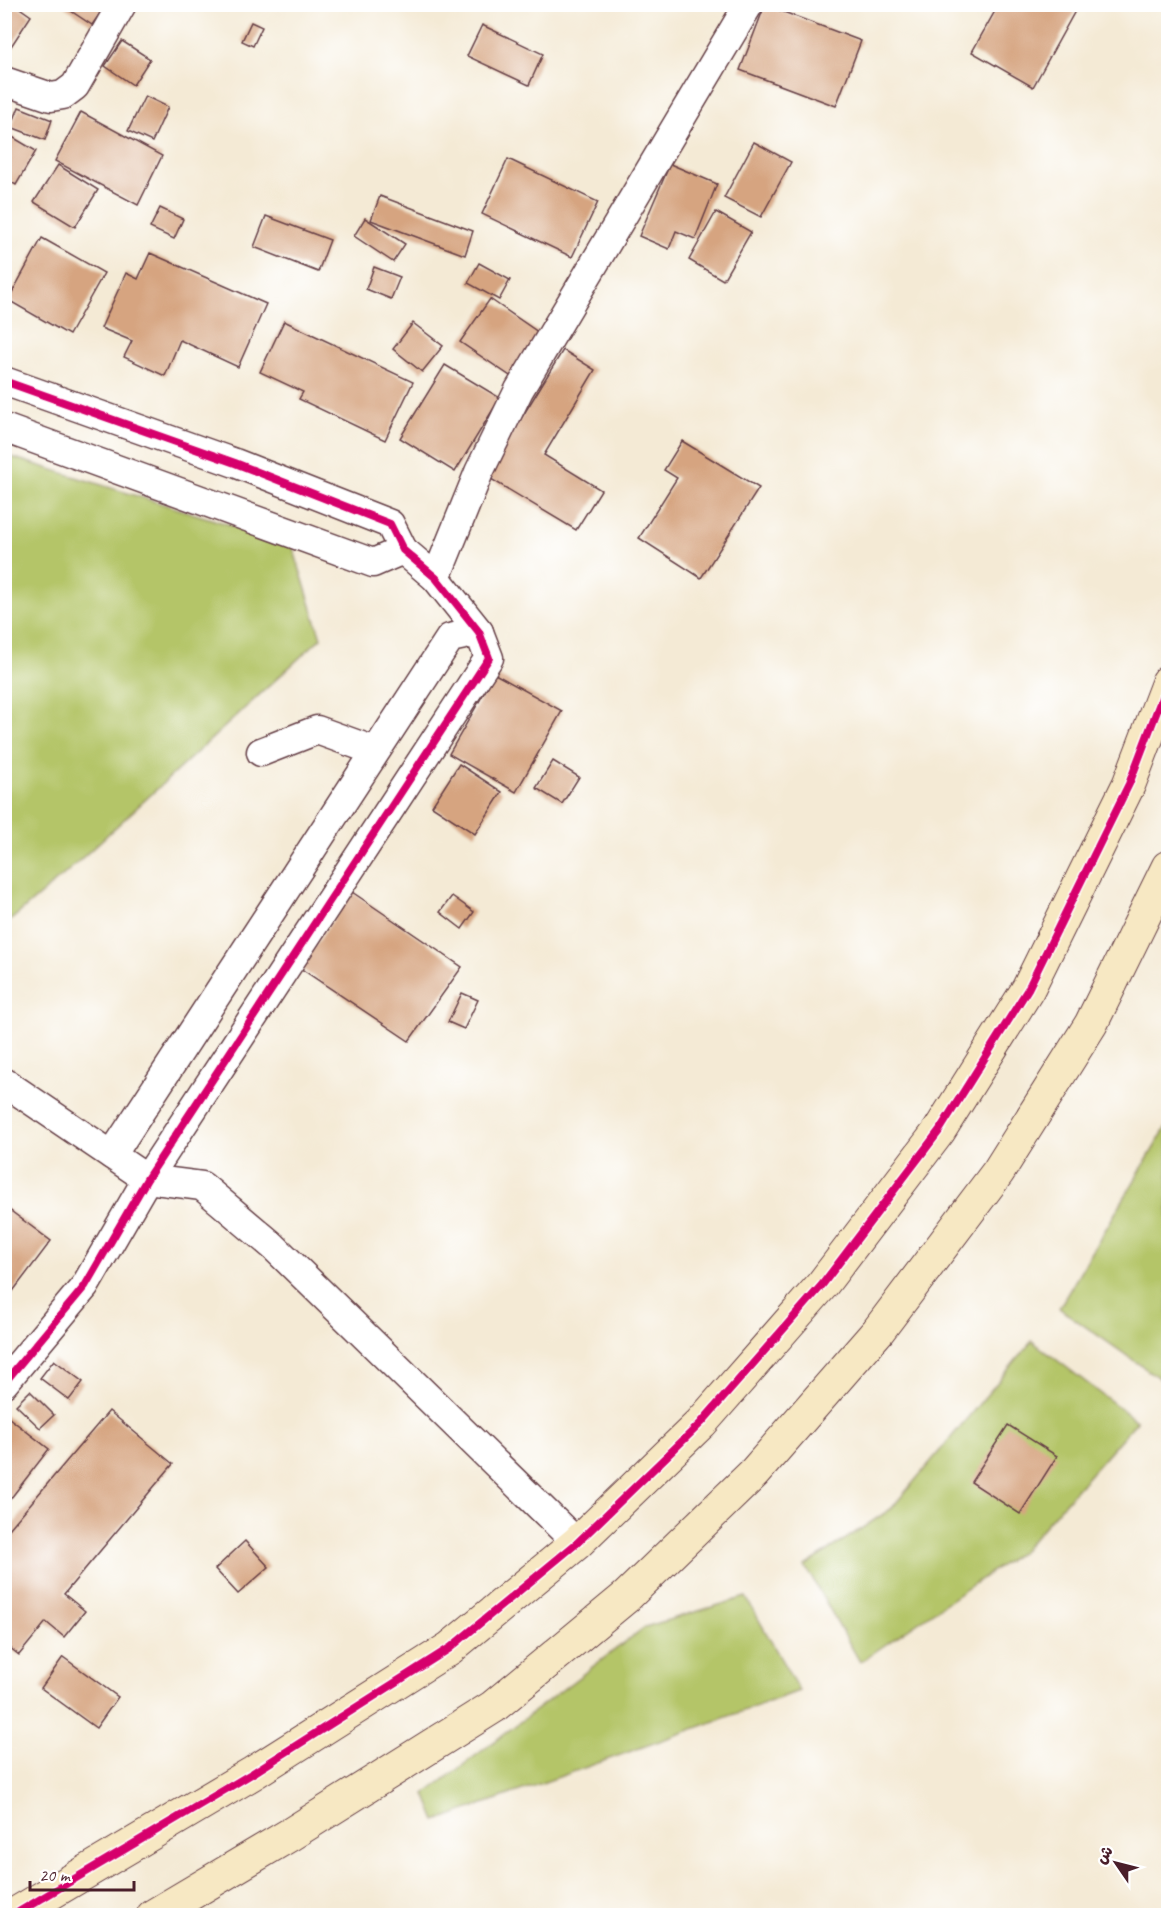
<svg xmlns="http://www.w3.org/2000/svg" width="1173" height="1920" viewBox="0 0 1173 1920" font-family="Caveat,'Playpen Sans Arabic',sans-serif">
	<rect width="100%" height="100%" fill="#fff"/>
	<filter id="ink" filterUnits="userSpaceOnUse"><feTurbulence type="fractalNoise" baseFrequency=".0167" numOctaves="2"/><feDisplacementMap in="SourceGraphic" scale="12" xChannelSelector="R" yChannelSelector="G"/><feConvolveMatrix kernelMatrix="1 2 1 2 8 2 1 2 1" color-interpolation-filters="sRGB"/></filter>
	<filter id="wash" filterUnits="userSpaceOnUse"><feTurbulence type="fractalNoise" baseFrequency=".008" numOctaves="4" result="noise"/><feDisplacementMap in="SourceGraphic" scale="24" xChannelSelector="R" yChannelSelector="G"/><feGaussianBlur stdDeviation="1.35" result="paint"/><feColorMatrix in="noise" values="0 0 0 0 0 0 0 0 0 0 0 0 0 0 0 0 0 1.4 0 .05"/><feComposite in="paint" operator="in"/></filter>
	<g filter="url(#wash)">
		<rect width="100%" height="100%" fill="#f4ead5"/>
		<!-- green -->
		<g fill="#b4c568" stroke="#7f724a" stroke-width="1.5">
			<path d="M5 455 292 544 321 638 68 871 5 925Z"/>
			<path d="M1168 1124V1380L1166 1383 1059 1308Z"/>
			<path d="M1032 1341 1137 1421 1023 1550 860 1662 805 1566 891 1509Z"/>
			<path d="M746 1597 799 1691 436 1821 425 1794 645 1627Z"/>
		</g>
		<g id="blocks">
			<!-- building -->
			<g fill="#d6a480">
				<path d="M4 4H14L31 16 4 57Z"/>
				<path d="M67 4H103L105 6 92 25 65 7Z"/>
				<path d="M999 4H1064L1075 11 1033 87 972 52Z"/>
				<path d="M765 5 861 41 836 106 740 70Z"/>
				<path d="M251 22 262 27 253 46 242 41Z"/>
				<path d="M482 25 543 54 529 85 467 56Z"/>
				<path d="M122 41 150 59 133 85 105 66Z"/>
				<path d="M4 87 15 92 4 116Z"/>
				<path d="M145 96 168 107 152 142 128 131Z"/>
				<path d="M19 107 52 120 45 140 11 127Z"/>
				<path d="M81 112 162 156 138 205 55 161Z"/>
				<path d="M4 132 36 151 16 185 4 178Z"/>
				<path d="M754 142 791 162 761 217 724 198Z"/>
				<path d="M508 159 598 202 572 257 482 214Z"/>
				<path d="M670 164 717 184 695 239 676 231 669 249 639 236Z"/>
				<path d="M58 165 98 190 75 227 34 202Z"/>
				<path d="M380 196 473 231 465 255 371 220Z"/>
				<path d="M160 208 183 219 174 239 150 228Z"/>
				<path d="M716 212 751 232 723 280 689 260Z"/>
				<path d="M266 216 330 240 318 272 254 247Z"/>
				<path d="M365 218 405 244 393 262 354 236Z"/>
				<path d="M42 238 104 273 69 335 8 300Z"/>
				<path d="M150 253 266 304 238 367 180 340 165 376 124 357 132 341 101 328 126 273 138 279Z"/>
				<path d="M479 263 510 280 499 300 468 283Z"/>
				<path d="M374 267 400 277 391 299 366 289Z"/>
				<path d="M490 299 548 339 519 382 460 342Z"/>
				<path d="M284 321 413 382 385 440 299 399 303 392 260 372Z"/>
				<path d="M413 323 443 346 422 372 393 349Z"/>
				<path d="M563 350 595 370 544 455 601 490 576 530 486 476Z"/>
				<path d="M445 365 500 398 455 472 400 438Z"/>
				<path d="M682 441 759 488 701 578 639 538 677 478 664 470Z"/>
				<path d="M495 674 562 711 516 792 449 754Z"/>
				<path d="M553 761 579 777 562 804 536 788Z"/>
				<path d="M459 764 502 792 475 834 432 806Z"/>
				<path d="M352 892 462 967 409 1041 300 968Z"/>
				<path d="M452 896 474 912 462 929 440 912Z"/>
				<path d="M462 993 478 1000 464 1029 448 1022Z"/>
				<path d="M4 1206 51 1241 4 1303Z"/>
				<path d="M54 1360 83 1382 69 1400 40 1378Z"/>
				<path d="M30 1391 54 1415 40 1428 16 1405Z"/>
				<path d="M109 1411 173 1464 64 1594 85 1611 64 1637 46 1622 19 1655 4 1643V1535Z"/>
				<path d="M4 1414 49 1449 4 1507Z"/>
				<path d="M1008 1425 1057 1456 1020 1514 971 1482Z"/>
				<path d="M245 1541 269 1567 238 1594 215 1569Z"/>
				<path d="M63 1657 118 1697 96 1728 41 1688Z"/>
			</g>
		</g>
	</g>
	<g filter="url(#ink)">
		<use href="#blocks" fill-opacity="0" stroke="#643d44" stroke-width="1.5"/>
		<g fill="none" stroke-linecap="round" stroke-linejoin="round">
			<defs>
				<g id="street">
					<path d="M4 81 51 97 63 95 75 86 122 4"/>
					<path d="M4 381 235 463 390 524 403 550 436 578 479 632 489 658 147 1179 85 1286 4 1383"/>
					<path d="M4 428 373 563 403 550"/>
					<path d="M436 578 479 472 519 390 749 4"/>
					<path d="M261 752 317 730 375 751"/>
					<path d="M4 1082 147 1179 202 1186 273 1246 577 1543"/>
					<path d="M112 1155 450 638 479 632"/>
				</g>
				<g id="secondary">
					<path d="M12 1916 253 1773 450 1648 577 1543 701 1423 822 1285 939 1131 1028 989 1129 784 1168 682"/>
					<path d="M153 1916 291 1834 493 1707 626 1597 754 1473 878 1331 998 1172 1091 1024 1168 867"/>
				</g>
			</defs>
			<!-- street casing -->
			<use href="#street" stroke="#643d44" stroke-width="31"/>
			<!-- secondary casing -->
			<use href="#secondary" stroke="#643d44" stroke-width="35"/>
			<!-- street -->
			<use href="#street" stroke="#fff" stroke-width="28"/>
			<!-- secondary -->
			<use href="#secondary" stroke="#f7e8c3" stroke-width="33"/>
			<defs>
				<g id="cycleway">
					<path d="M4 381 235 463 390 524 403 550 436 578 479 632 489 658 147 1179 85 1286 4 1383"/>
					<path d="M12 1916 253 1773 450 1648 577 1543 701 1423 822 1285 939 1131 1028 989 1129 784 1168 682"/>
				</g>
			</defs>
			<!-- cycleway casing -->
			<use href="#cycleway" stroke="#fff" stroke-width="11"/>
			<!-- cycleway -->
			<use href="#cycleway" stroke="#d6006c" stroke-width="8"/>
		</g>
	</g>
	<!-- margin -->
	<rect width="1173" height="1920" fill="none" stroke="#fff" stroke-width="24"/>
	<!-- north arrow -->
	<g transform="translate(1116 1863) rotate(305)" stroke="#ffffff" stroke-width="4.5" paint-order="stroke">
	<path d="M0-4.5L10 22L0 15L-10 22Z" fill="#4a1f2b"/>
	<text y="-9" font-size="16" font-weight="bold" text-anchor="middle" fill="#4a1f2b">ش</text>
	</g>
	<!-- scale -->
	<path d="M30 1881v9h104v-9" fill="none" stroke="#4a1f2b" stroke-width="3"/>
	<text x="39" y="1881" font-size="18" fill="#4a1f2b" stroke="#ffffff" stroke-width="4.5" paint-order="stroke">20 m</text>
</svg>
